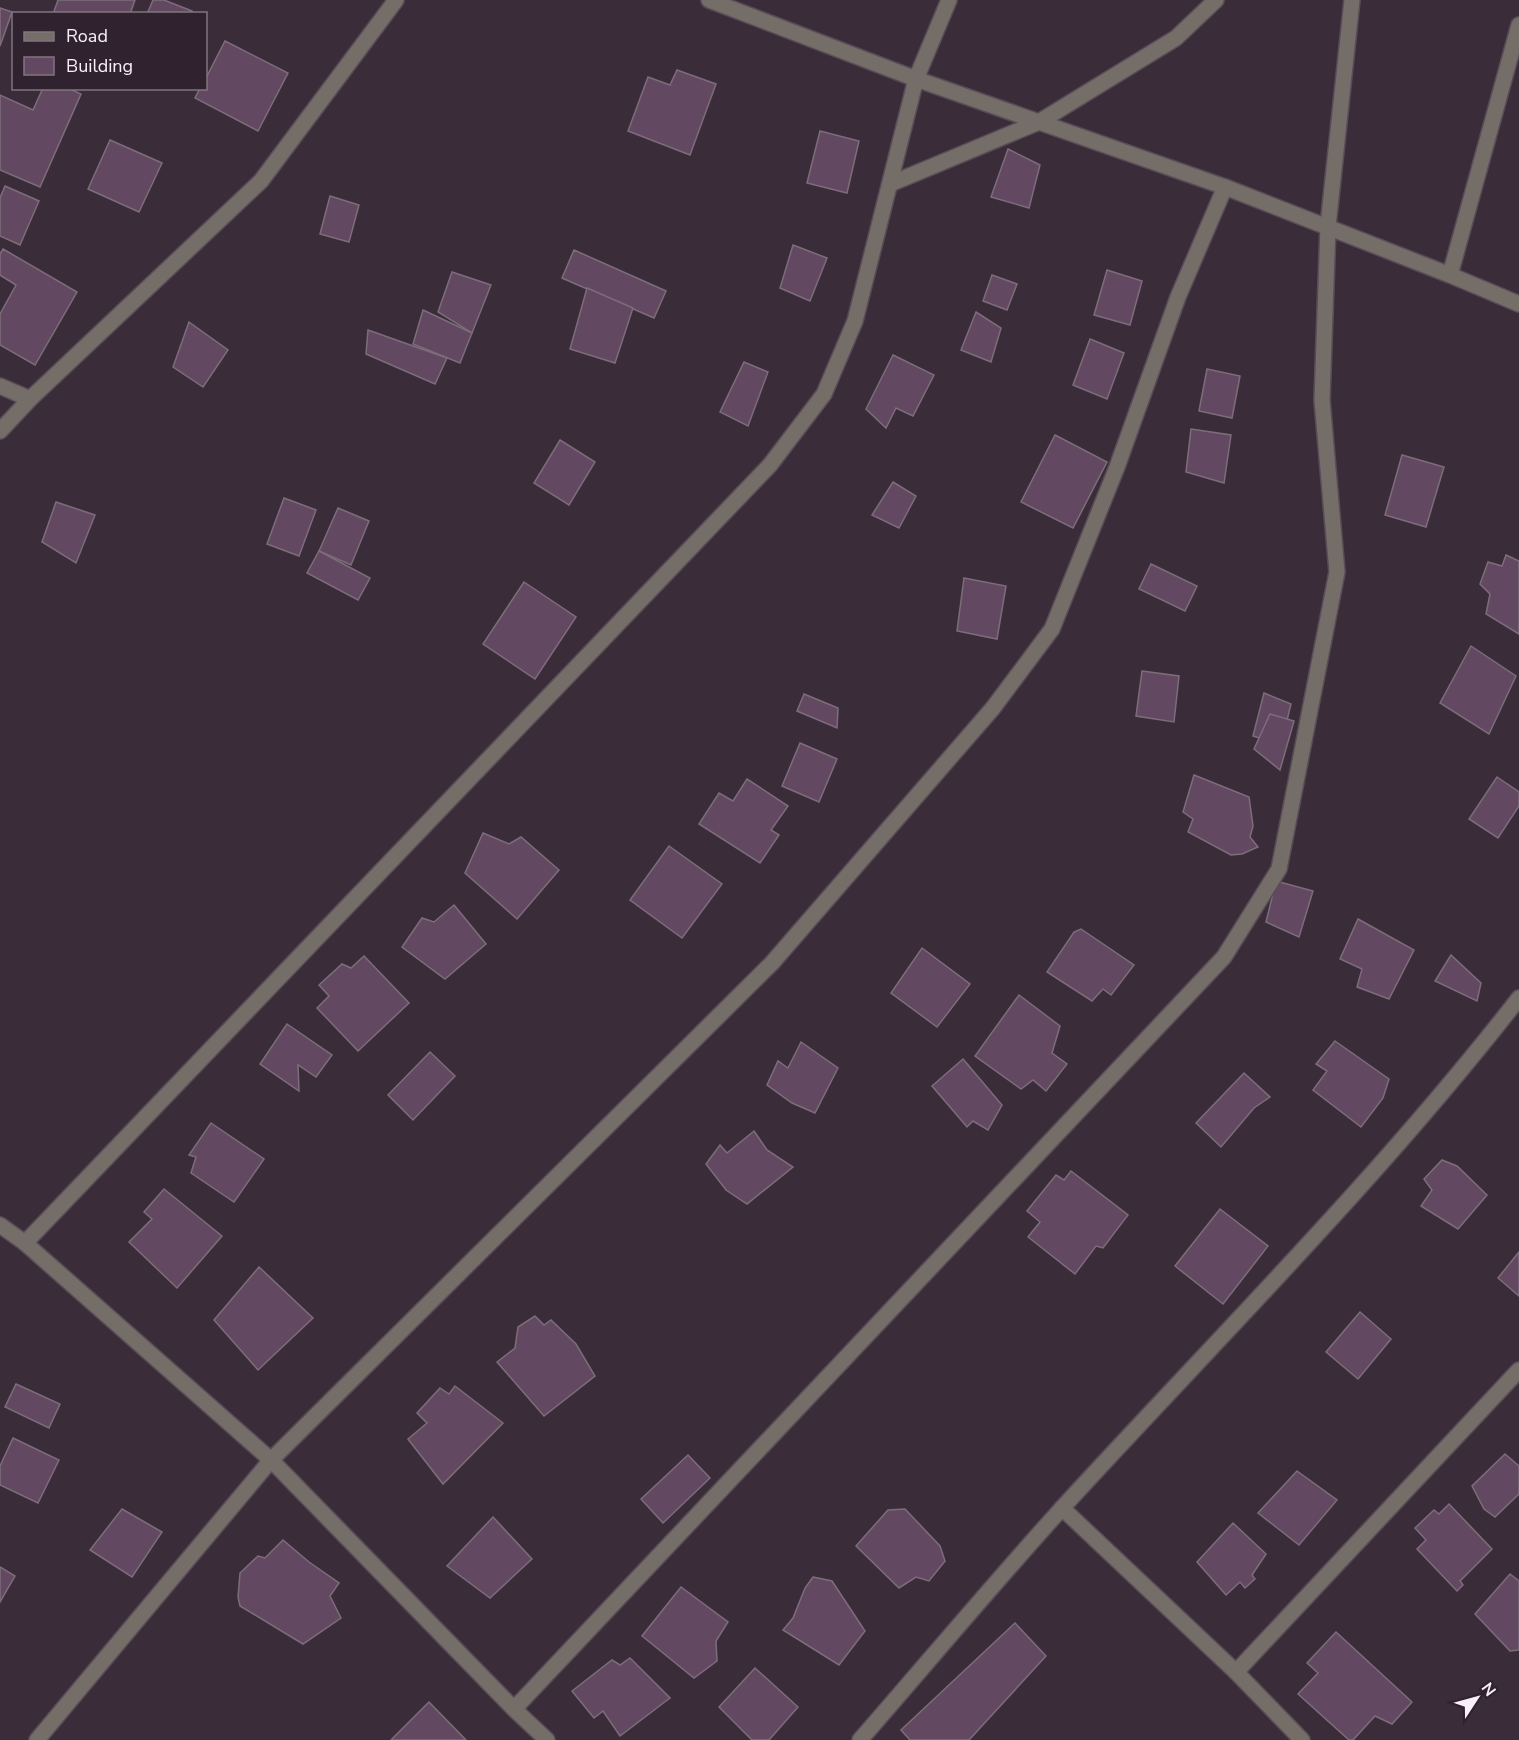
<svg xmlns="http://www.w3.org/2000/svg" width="1519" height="1740" viewBox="0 0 1519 1740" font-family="'Nunito Sans',sans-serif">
	<rect width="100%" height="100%" fill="#3a2d39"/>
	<!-- building -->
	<g fill="#634861" stroke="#7d6d7b" stroke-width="1.5">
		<path d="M58 0H135L130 14H53Z"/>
		<path d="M153 0H164L192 11 191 14H147Z"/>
		<path d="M0 8 12 12 0 46Z"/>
		<path d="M225 41 288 73 258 131 195 98 200 88H206V78Z"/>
		<path d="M677 70 716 84 690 155 628 131 648 77 670 85Z"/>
		<path d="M43 88H68L81 94 40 187 0 170V95L33 110Z"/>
		<path d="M820 131 859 141 847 193 807 183Z"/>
		<path d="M110 140 162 163 139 212 88 189Z"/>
		<path d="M1008 149 1040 165 1029 208 991 197Z"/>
		<path d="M5 186 39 201 20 245 0 236V198Z"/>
		<path d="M330 196 359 205 349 242 320 234Z"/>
		<path d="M793 245 827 258 810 301 780 288Z"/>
		<path d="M3 249 77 292 35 365 0 345V314L16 285 0 275V254Z"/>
		<path d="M574 250 666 291 654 318 562 278Z"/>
		<path d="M1107 270 1142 281 1130 325 1094 315Z"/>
		<path d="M452 272 491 285 472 333 438 312Z"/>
		<path d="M992 275 1017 284 1007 310 983 301Z"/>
		<path d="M587 288 633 308 615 363 570 349Z"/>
		<path d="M423 310 472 333 460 363 413 344Z"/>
		<path d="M976 312 1001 328 991 362 961 350Z"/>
		<path d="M189 322 228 350 203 387 173 367Z"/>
		<path d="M368 330 447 358 435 384 366 354Z"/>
		<path d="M1090 339 1124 353 1107 399 1073 385Z"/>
		<path d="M893 355 934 375 913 416 896 408 886 428 866 409Z"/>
		<path d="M744 362 768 372 748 426 720 412Z"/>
		<path d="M1207 369 1240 376 1232 418 1199 411Z"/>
		<path d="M1191 429 1231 435 1224 483 1186 472Z"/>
		<path d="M1055 435 1107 462 1073 528 1021 502Z"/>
		<path d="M560 440 595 462 569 505 534 483Z"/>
		<path d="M1402 455 1444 467 1426 527 1385 515Z"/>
		<path d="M893 482 916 496 899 528 872 515Z"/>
		<path d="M284 498 316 510 299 556 267 544Z"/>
		<path d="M56 502 95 515 76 563 42 542Z"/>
		<path d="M338 508 369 521 351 565 319 551Z"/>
		<path d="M319 551 370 578 358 600 307 573Z"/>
		<path d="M1506 555 1519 561V634L1486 614 1490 594 1480 584 1488 562 1502 566Z"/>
		<path d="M1151 564 1197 586 1185 611 1139 589Z"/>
		<path d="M964 578 1006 586 997 639 957 631Z"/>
		<path d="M524 582 576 617 535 679 483 644Z"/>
		<path d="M1471 646 1516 676 1489 734 1440 703Z"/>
		<path d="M1142 671 1179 676 1174 722 1136 716Z"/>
		<path d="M1264 693 1291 704 1281 745 1253 736Z"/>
		<path d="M804 694 838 708 837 728 797 711Z"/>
		<path d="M1270 714 1294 721 1280 770 1254 749Z"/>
		<path d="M800 743 837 759 819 802 782 786Z"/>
		<path d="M1194 775 1249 797 1253 826 1250 837 1258 847 1242 854 1231 855 1188 832 1193 819 1183 812Z"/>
		<path d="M1497 777 1519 792V806L1498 838 1469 819Z"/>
		<path d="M747 779 788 806 771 830 779 835 760 863 699 824 719 793 733 801Z"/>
		<path d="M483 833 509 844 521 837 559 870 517 919 465 873Z"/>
		<path d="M669 846 722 884 682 938 630 900Z"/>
		<path d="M1276 881 1313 891 1299 937 1266 922Z"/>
		<path d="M454 905 486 944 445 979 402 947 422 918 434 922Z"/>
		<path d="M1358 919 1414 950 1389 999 1357 987 1362 969 1340 959Z"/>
		<path d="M1081 929 1134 965 1111 995 1103 989 1092 1001 1047 972 1074 932Z"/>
		<path d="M922 948 970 984 937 1027 891 993Z"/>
		<path d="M1451 955 1481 983 1477 1001 1435 981Z"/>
		<path d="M364 956 409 1003 358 1051 317 1008 329 996 319 985 342 964 351 968Z"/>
		<path d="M1019 995 1060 1026 1052 1053 1067 1064 1046 1091 1033 1080 1021 1089 975 1056Z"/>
		<path d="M287 1024 332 1055 316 1077 298 1065 299 1091 260 1064Z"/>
		<path d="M1335 1041 1389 1079 1383 1098 1361 1127 1313 1090 1327 1071 1316 1064Z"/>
		<path d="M801 1042 838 1068 815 1113 792 1103 767 1085 778 1061 788 1068Z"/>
		<path d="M430 1052 455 1076 413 1120 388 1095Z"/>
		<path d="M963 1059 1002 1105 988 1130 973 1121 967 1127 932 1086Z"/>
		<path d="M1244 1073 1270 1097 1254 1108 1221 1147 1196 1123Z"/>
		<path d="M211 1123 264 1159 234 1202 191 1173 196 1157 189 1155Z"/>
		<path d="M754 1131 767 1150 793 1167 747 1204 726 1190 706 1164 720 1145 727 1153Z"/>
		<path d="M1442 1160 1457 1166 1487 1195 1458 1229 1421 1206 1432 1190 1424 1179Z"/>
		<path d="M1071 1171 1128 1215 1103 1248 1096 1246 1075 1274 1028 1237 1040 1222 1027 1211 1056 1175 1064 1180Z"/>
		<path d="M164 1189 222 1236 177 1288 129 1242 152 1219 144 1212Z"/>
		<path d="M1220 1209 1268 1246 1223 1304 1175 1266Z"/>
		<path d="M1519 1252V1296L1498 1278Z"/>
		<path d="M259 1267 313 1318 258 1370 214 1320Z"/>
		<path d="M1360 1312 1391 1339 1358 1379 1326 1352Z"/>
		<path d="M535 1316 544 1325 551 1320 576 1344 595 1376 544 1416 497 1362 515 1348 518 1327Z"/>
		<path d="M16 1384 60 1404 49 1428 5 1407Z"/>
		<path d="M455 1386 503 1423 443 1484 408 1439 427 1423 417 1413 440 1388 449 1394Z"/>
		<path d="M13 1438 59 1460 38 1503 0 1485V1466Z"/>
		<path d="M1505 1454 1519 1466V1494L1495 1517 1484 1509 1472 1486Z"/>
		<path d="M688 1455 710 1478 663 1523 641 1499Z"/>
		<path d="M1297 1471 1337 1500 1299 1545 1258 1513Z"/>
		<path d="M1449 1504 1492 1549 1460 1581 1463 1585 1457 1591 1417 1549 1426 1540 1415 1528 1434 1510 1439 1514Z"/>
		<path d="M122 1509 162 1532 132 1577 90 1550Z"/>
		<path d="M905 1509 940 1546 945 1561 929 1581 916 1577 899 1588 856 1546 888 1510Z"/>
		<path d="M493 1517 532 1559 490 1598 447 1566Z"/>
		<path d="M1233 1523 1266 1554 1252 1575 1255 1579 1245 1588 1240 1582 1226 1595 1197 1562Z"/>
		<path d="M283 1540 309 1562 339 1583 330 1596 341 1618 303 1644 240 1606 238 1597 240 1573 258 1556 265 1558Z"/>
		<path d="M0 1567 15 1576 0 1602Z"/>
		<path d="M1510 1574 1519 1581V1650L1510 1651 1475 1614Z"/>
		<path d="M813 1577 832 1581 865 1631 839 1665 783 1630 793 1618 805 1588Z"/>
		<path d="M681 1587 728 1622 716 1641 717 1661 694 1678 642 1636Z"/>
		<path d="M1015 1623 1046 1656 969 1740H910L901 1730Z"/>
		<path d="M1336 1632 1412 1702 1392 1724 1375 1716 1353 1740H1349L1298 1694 1318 1673 1307 1663Z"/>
		<path d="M630 1658 670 1698 620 1736 603 1711 594 1718 572 1691 612 1660 620 1665Z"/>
		<path d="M755 1668 798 1707 769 1740H752L719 1707Z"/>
		<path d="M429 1702 466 1740H391Z"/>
	</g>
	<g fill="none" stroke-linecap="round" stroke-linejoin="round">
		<defs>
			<g id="street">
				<path d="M709 0 916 79 1225 187 1450 275 1519 304"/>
				<path d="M890 184 1039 122 1176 38 1216 0"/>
				<path d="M1450 275 1519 25"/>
				<path d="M0 386 30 399"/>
				<path d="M0 431 30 399 261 181 396 0"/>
				<path d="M0 1225 25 1243 271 1460 514 1709 547 1740"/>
				<path d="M25 1243 770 465 824 394 855 321 916 79 949 0"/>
				<path d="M1062 1508 1236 1672 1302 1740"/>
				<path d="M1236 1672 1519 1370"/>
				<path d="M514 1709 1224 957 1279 869 1337 572 1322 400 1328 226 1352 0"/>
				<path d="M37 1740 271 1460 772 963 993 708 1052 629 1117 467 1178 297 1225 187"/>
				<path d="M860 1740C928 1662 994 1583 1063 1507 1217 1339 1379 1178 1519 998"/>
			</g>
		</defs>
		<!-- street casing -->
		<use href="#street" stroke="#584c57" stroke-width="18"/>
		<!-- street -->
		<use href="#street" stroke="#756e68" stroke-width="15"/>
	</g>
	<!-- legend -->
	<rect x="12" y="12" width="195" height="78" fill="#30232f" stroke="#80757f" stroke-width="1.5"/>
	<rect x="24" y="32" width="30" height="9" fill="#756e68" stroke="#80757f" stroke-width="1.5"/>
	<text x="66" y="42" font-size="18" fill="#f8eff7">Road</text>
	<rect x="24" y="57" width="30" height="18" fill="#634861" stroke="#80757f" stroke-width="1.5"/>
	<text x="66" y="72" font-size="18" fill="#f8eff7">Building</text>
	<!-- north arrow -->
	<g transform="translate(1477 1698) rotate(54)" stroke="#30232f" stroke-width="4.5" paint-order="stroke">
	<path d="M0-4.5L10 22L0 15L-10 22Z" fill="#f8eff7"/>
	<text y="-9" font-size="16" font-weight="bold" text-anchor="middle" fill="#f8eff7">N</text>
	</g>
</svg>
